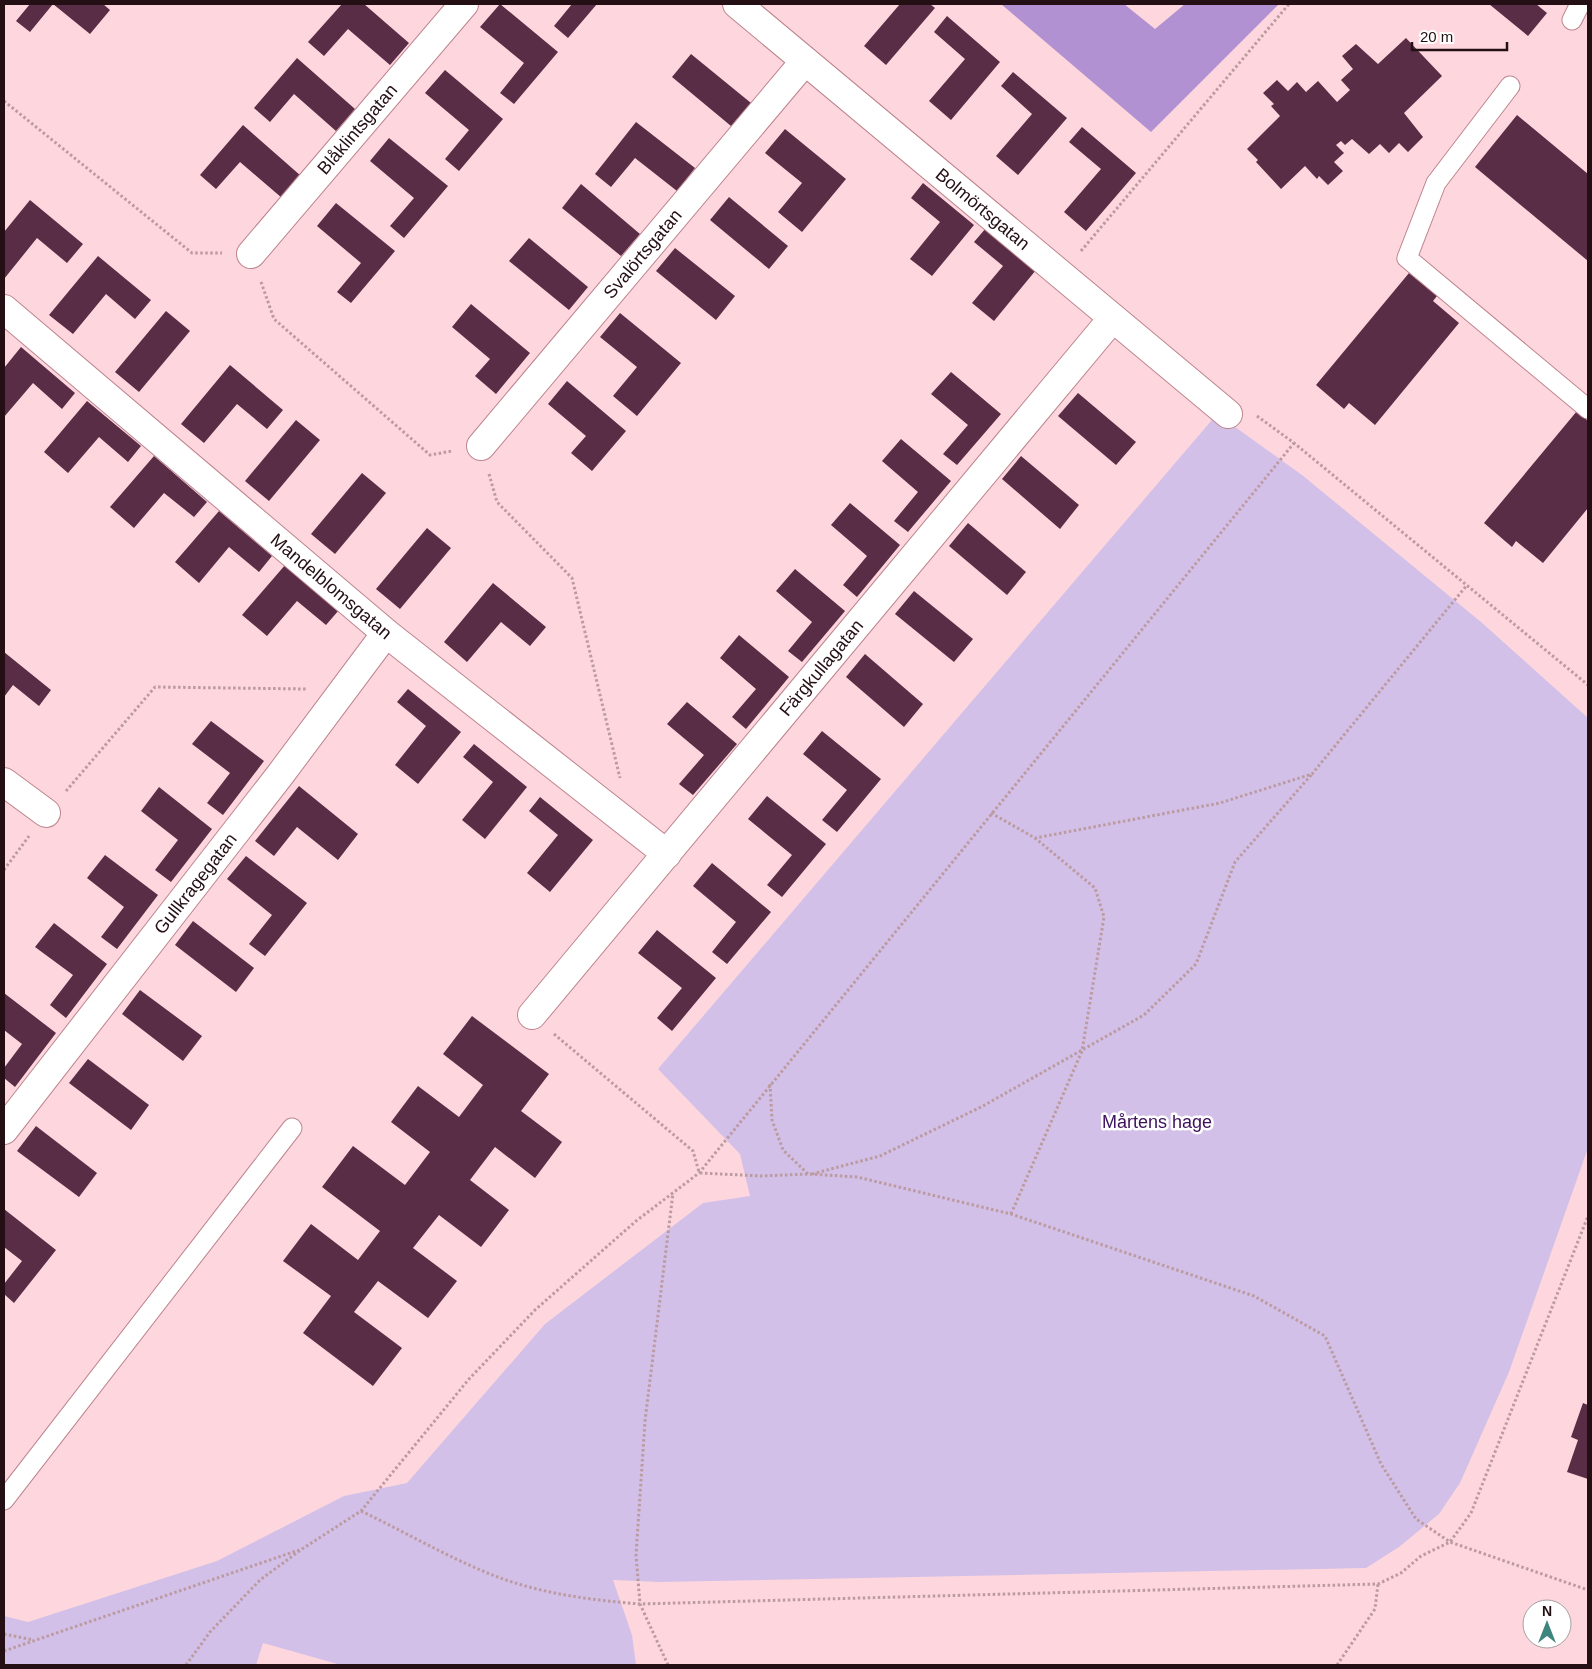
<svg xmlns="http://www.w3.org/2000/svg" width="1592" height="1669" viewBox="0 0 1592 1669" font-family="Arial,sans-serif">
	<rect width="100%" height="100%" fill="#fdd7dd"/>
	<!-- green -->
	<path fill="#d3c0e8" d="M1217 414 1302 475 1481 622 1588 718V1148L1509 1372 1460 1483 1439 1514 1399 1547 1366 1568 659 1582 613 1580 632 1635 636 1665H341L263 1643 256 1665H4V1616L28 1622 217 1561 344 1496 407 1483 545 1324 703 1203 750 1196 740 1154 658 1069Z"/>
	<!-- forest -->
	<path fill="#b191d1" d="M1001 4H1124L1155 29 1185 4H1279L1151 132Z"/>
	<!-- building -->
	<g fill="#592d46">
		<path d="M30 4H103L110 10 90 34 53 4 30 32 16 21Z"/>
		<path d="M342 4H364L409 43 390 65 348 29 324 56 308 42Z"/>
		<path d="M500 4 558 52 514 104 500 93 524 63 480 27Z"/>
		<path d="M572 4H597L568 38 554 26Z"/>
		<path d="M900 4H930L935 8 886 65 864 46Z"/>
		<path d="M1489 4H1536L1547 13 1528 36Z"/>
		<path d="M947 16 1000 62 951 120 929 101 965 59 934 32Z"/>
		<path d="M1406 38 1442 76 1404 113 1423 137 1408 152 1399 143 1389 153 1380 144 1369 154 1352 139 1345 145 1341 141 1336 145 1344 153 1334 162 1343 171 1328 185 1319 176 1317 179 1305 166 1281 189 1256 162 1258 160 1247 149 1280 116 1271 106 1274 104 1263 93 1277 80 1288 91 1297 82 1306 92 1318 81 1337 102 1350 90 1341 80 1353 69 1342 56 1356 44 1378 64Z"/>
		<path d="M691 54 751 103 731 126 672 77Z"/>
		<path d="M297 58 355 109 336 131 294 94 270 122 254 108Z"/>
		<path d="M445 70 503 119 459 171 445 159 469 130 425 93Z"/>
		<path d="M1013 72 1067 118 1018 175 996 156 1032 114 1001 86Z"/>
		<path d="M1517 115 1588 174V261L1475 167Z"/>
		<path d="M636 122 695 168 677 191 635 158 611 187 595 174Z"/>
		<path d="M243 125 301 176 282 198 240 162 216 189 200 175Z"/>
		<path d="M1082 127 1136 173 1086 231 1064 212 1101 169 1069 142Z"/>
		<path d="M785 129 846 179 802 232 778 212 802 183 765 153Z"/>
		<path d="M389 138 448 186 404 238 390 226 414 198 370 161Z"/>
		<path d="M923 183 974 225 932 276 910 259 940 222 911 198Z"/>
		<path d="M581 184 640 234 621 256 562 208Z"/>
		<path d="M729 197 788 246 769 269 710 220Z"/>
		<path d="M30 200 83 244 67 263 37 238 4 279V232Z"/>
		<path d="M336 203 395 251 351 303 337 292 361 263 317 226Z"/>
		<path d="M986 228 1036 270 994 321 972 303 1003 266 974 242Z"/>
		<path d="M529 238 588 287 569 310 509 261Z"/>
		<path d="M675 248 735 296 716 320 656 271Z"/>
		<path d="M98 256 151 300 135 319 106 294 73 334 49 315Z"/>
		<path d="M1409 273 1437 296 1433 301 1459 323 1375 425 1349 403 1344 409 1316 385Z"/>
		<path d="M471 304 530 353 496 394 475 376 490 359 452 327Z"/>
		<path d="M166 311 190 331 139 392 115 372Z"/>
		<path d="M620 313 681 363 637 416 613 396 637 367 600 337Z"/>
		<path d="M21 347 75 393 62 409 33 383 4 417V368Z"/>
		<path d="M230 365 283 410 267 429 237 404 204 443 181 424Z"/>
		<path d="M951 372 1001 414 957 465 943 454 968 425 931 394Z"/>
		<path d="M567 381 626 431 592 471 571 453 586 436 548 404Z"/>
		<path d="M1078 393 1136 442 1116 465 1058 416Z"/>
		<path d="M87 401 141 446 128 462 99 437 68 473 44 452Z"/>
		<path d="M1577 411 1588 421V508L1543 563 1516 541 1512 547 1484 523Z"/>
		<path d="M296 420 320 440 269 501 245 481Z"/>
		<path d="M901 439 951 481 908 532 894 521 918 492 882 461Z"/>
		<path d="M154 456 207 502 194 517 164 493 134 528 110 507Z"/>
		<path d="M1021 456 1079 505 1060 529 1002 479Z"/>
		<path d="M362 473 386 493 335 554 311 534Z"/>
		<path d="M850 503 900 545 857 597 843 585 867 556 831 525Z"/>
		<path d="M219 511 272 556 259 572 229 547 199 583 175 562Z"/>
		<path d="M968 523 1026 572 1007 595 949 546Z"/>
		<path d="M427 528 451 548 400 609 376 589Z"/>
		<path d="M286 564 339 610 326 625 297 601 267 636 242 615Z"/>
		<path d="M795 569 845 611 802 662 788 651 812 622 776 591Z"/>
		<path d="M493 583 546 627 530 646 501 622 467 662 444 642Z"/>
		<path d="M914 591 973 639 954 662 895 614Z"/>
		<path d="M739 635 789 677 746 729 732 717 756 689 720 658Z"/>
		<path d="M4 652 51 690 39 706 13 685 4 697Z"/>
		<path d="M865 654 923 704 904 727 846 677Z"/>
		<path d="M408 689 461 732 418 784 395 765 426 726 397 702Z"/>
		<path d="M687 702 737 744 693 795 679 784 704 755 667 724Z"/>
		<path d="M211 721 264 761 223 815 207 803 230 773 192 744Z"/>
		<path d="M822 731 881 779 837 832 822 820 847 790 803 754Z"/>
		<path d="M474 744 527 787 485 839 462 820 493 782 463 757Z"/>
		<path d="M299 786 358 834 338 860 297 827 274 856 255 841Z"/>
		<path d="M159 787 212 829 171 882 155 870 178 840 141 811Z"/>
		<path d="M767 796 826 844 782 897 767 885 792 855 748 819Z"/>
		<path d="M540 797 593 840 550 892 527 873 558 835 529 811Z"/>
		<path d="M105 855 158 895 117 949 101 937 124 907 87 878Z"/>
		<path d="M246 856 307 903 265 956 249 944 272 915 227 879Z"/>
		<path d="M712 863 771 912 727 964 712 952 736 922 693 886Z"/>
		<path d="M193 921 254 968 236 992 175 945Z"/>
		<path d="M54 923 107 964 66 1018 50 1005 73 975 35 947Z"/>
		<path d="M657 930 716 978 672 1031 657 1018 682 988 638 953Z"/>
		<path d="M140 990 202 1036 183 1061 122 1014Z"/>
		<path d="M4 993 56 1033 15 1087 4 1078V1068L22 1044 4 1030Z"/>
		<path d="M472 1016 549 1074 521 1111 562 1142 535 1178 495 1147 470 1180 509 1210 481 1247 439 1215 413 1248 457 1281 428 1318 378 1281 354 1312 402 1348 373 1386 303 1333 331 1296 283 1261 311 1224 358 1260 380 1231 322 1187 353 1146 405 1185 430 1152 391 1122 418 1086 459 1117 483 1085 443 1054Z"/>
		<path d="M88 1059 149 1105 131 1130 69 1083Z"/>
		<path d="M36 1126 97 1173 79 1197 17 1151Z"/>
		<path d="M4 1209 56 1250 14 1303 4 1294V1284L22 1261 4 1247Z"/>
		<path d="M1583 1403 1588 1405V1479L1567 1472 1578 1440 1571 1437Z"/>
	</g>
	<g fill="none" stroke-linecap="round" stroke-linejoin="round">
		<defs>
			<g id="lane">
				<path d="M1572 20 1580 4"/>
				<path d="M1510 86 1436 183 1407 258 1588 409"/>
				<path d="M4 1500 292 1128"/>
			</g>
			<g id="street">
				<path id="s1" d="M737 4 1228 414"/>
				<path id="s2" d="M251 254 464 4"/>
				<path id="s3" d="M4 309 386 633 667 854"/>
				<path id="s4" d="M481 446 805 61"/>
				<path d="M4 782 46 813"/>
				<path id="s5" d="M532 1015 1112 319"/>
				<path id="s6" d="M4 1130 280 775 386 633"/>
			</g>
		</defs>
		<!-- lane casing -->
		<use href="#lane" stroke="#be848f" stroke-width="21"/>
		<!-- street casing -->
		<use href="#street" stroke="#be848f" stroke-width="30"/>
		<!-- path -->
		<g stroke="#bb9aa0" stroke-width="3" stroke-dasharray="2.5 2.5" stroke-linecap="butt">
			<path d="M4 101 192 253H222"/>
			<path d="M1081 251 1289 4"/>
			<path d="M261 282 274 319 430 455 452 451"/>
			<path d="M1257 416 1294 443 1588 685"/>
			<path d="M489 474 497 502 572 578 620 778"/>
			<path d="M66 791 155 687 307 689"/>
			<path d="M991 813 1035 838 1220 803 1312 774 1467 585"/>
			<path d="M4 870 29 836"/>
			<path d="M554 1034 693 1151 699 1172"/>
			<path d="M770 1084 772 1120 783 1150 808 1174"/>
			<path d="M700 1173 760 1176 809 1174 857 1177 1011 1214 1254 1296 1325 1336 1381 1464 1416 1519 1450 1542 1588 1590"/>
			<path d="M812 1174 880 1156 983 1106 1144 1015 1196 964 1235 862 1312 774"/>
			<path d="M1011 1214 1082 1051 1104 917 1095 888 1035 838"/>
			<path d="M361 1511C405 1532 449 1558 495 1576 542 1594 591 1600 640 1604L1378 1584 1401 1573 1421 1556 1450 1542 1471 1513 1588 1216"/>
			<path d="M4 1634 33 1640"/>
			<path d="M4 1651 299 1550"/>
			<path d="M186 1665 210 1632 260 1580 302 1549 361 1511 469 1379 535 1310 636 1221 699 1173 1294 443"/>
			<path d="M668 1665 640 1604 636 1555 645 1421 673 1193"/>
			<path d="M1337 1665 1375 1609 1378 1584"/>
		</g>
		<!-- lane -->
		<use href="#lane" stroke="#fff" stroke-width="19"/>
		<!-- street -->
		<use href="#street" stroke="#fff" stroke-width="28"/>
	</g>
	<g text-anchor="middle" dominant-baseline="central" stroke-width="5" stroke-linejoin="round" paint-order="stroke">
		<!-- street labels -->
		<g font-size="18" fill="#240f14" stroke="#fff">
			<text stroke="none"><textPath href="#s2" startOffset="164">Blåklintsgatan</textPath></text>
			<text stroke="none"><textPath href="#s1" startOffset="320">Bolmörtsgatan</textPath></text>
			<text stroke="none"><textPath href="#s4" startOffset="251">Svalörtsgatan</textPath></text>
			<text stroke="none"><textPath href="#s3" startOffset="429">Mandelblomsgatan</textPath></text>
			<text stroke="none"><textPath href="#s5" startOffset="452">Färgkullagatan</textPath></text>
			<text stroke="none"><textPath href="#s6" startOffset="312">Gullkragegatan</textPath></text>
		</g>
		<!-- park labels -->
		<g font-size="18" fill="#3d115c" stroke="#fff">
			<text x="1157" y="1122">Mårtens hage</text>
		</g>
	</g>
	<!-- border -->
	<rect width="1592" height="1669" fill="none" stroke="#240f14" stroke-width="10"/>
	<!-- north arrow -->
	<g transform="translate(1547 1624)"><circle r="24" fill="#ffffff" stroke="#a79fa1"/>
	<path d="M0-4L9 19L0 12L-9 19Z" fill="#3e857e"/>
	<text y="-8" font-size="14" font-weight="bold" text-anchor="middle" fill="#240f14">N</text>
	</g>
	<!-- scale -->
	<path d="M1412 42v8h95v-8" fill="none" stroke="#240f14" stroke-width="2.5"/>
	<text x="1420" y="42" font-size="15" fill="#240f14" stroke="#ffffff" stroke-width="4" paint-order="stroke">20 m</text>
</svg>
